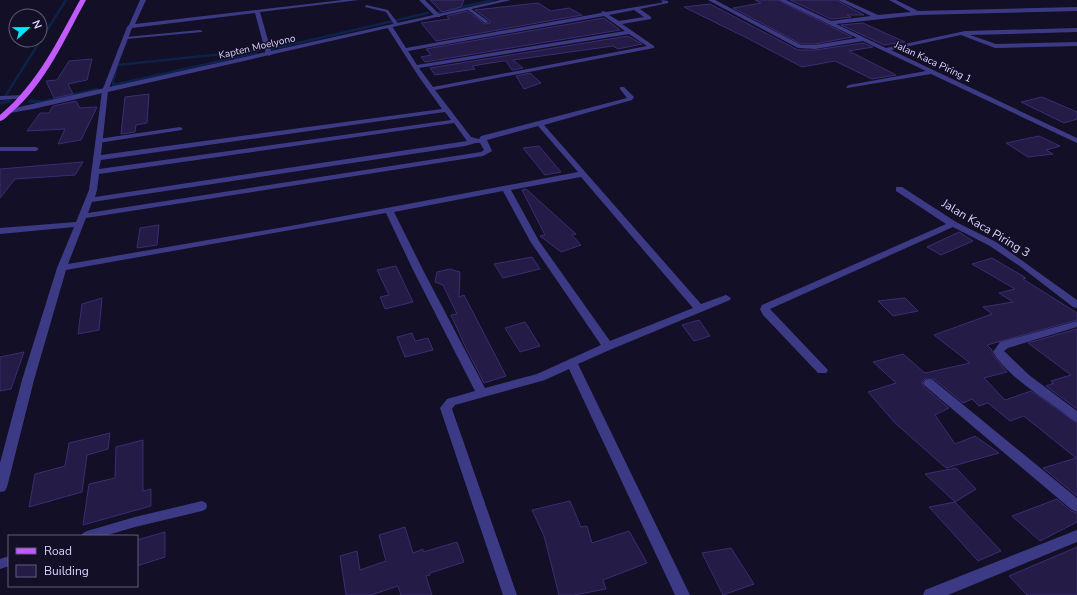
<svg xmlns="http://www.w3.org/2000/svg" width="1077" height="595" viewBox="0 0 1077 595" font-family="'Nunito Sans',sans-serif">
	<rect width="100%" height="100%" fill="#130f26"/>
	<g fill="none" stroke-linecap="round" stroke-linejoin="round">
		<!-- stream-far1 -->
		<g stroke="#0c2248" stroke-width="2.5">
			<path d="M439 12 493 0"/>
			<path d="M272 49 428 13"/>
			<path d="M113 83 117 65 260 50"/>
			<path d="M113 85 256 53"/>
			<path d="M6 95 66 0"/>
			<path d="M73 95 97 89"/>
		</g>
		<!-- stream -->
		<g stroke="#0c2248" stroke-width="3.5">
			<path d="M30 101 43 102 77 94"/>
			<path d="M0 103 10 101"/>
		</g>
	</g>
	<!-- building -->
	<g fill="#241b47" stroke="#3b2d73">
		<path d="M430 0H464L461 7 442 12Z"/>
		<path d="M755 0H778L852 37 815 44H801L733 8 761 3Z"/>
		<path d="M790 0H836L864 15H847L851 17 831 19Z"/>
		<path d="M538 3 551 11 569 8 582 15 436 41 421 23 449 19 447 16 467 11 485 24 490 23V21L475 10Z"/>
		<path d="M710 4 798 50H815L863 43 873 47 849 51 896 75 872 79 835 61 802 67 749 39 684 7Z"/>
		<path d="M604 18 620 30 425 62 421 57 431 55 426 49Z"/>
		<path d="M863 23 905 42 884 45 841 25Z"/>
		<path d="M628 36 642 44 618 49 613 46 513 60 523 68 512 70 506 61H503L472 66 475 69 435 75 430 68Z"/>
		<path d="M92 59 87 80 68 84 73 94 54 98 46 81 57 80 69 61Z"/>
		<path d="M530 73 541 83 524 89 516 76Z"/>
		<path d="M149 94 147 123 136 125 135 132 121 134 125 97Z"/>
		<path d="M1042 97 1077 112V119L1064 123 1021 102Z"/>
		<path d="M76 101 80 108 97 107 81 140 58 144 65 129 27 131 40 113H49L53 106Z"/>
		<path d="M1039 136 1060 146 1046 150 1053 154 1028 157 1006 143Z"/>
		<path d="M539 146 561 172 545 175 523 148Z"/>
		<path d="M83 162 75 175 15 179 0 198V169Z"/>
		<path d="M526 189 576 234 572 235 581 245 561 252 540 236 545 235 522 190Z"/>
		<path d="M159 225 157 245 137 248 140 228Z"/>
		<path d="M959 232 973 241 941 255 927 247Z"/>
		<path d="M532 257 540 269 503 278 494 264Z"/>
		<path d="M992 258 1026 278 1023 279 1077 313V320L987 345 992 350V353L999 362 1007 372 984 378 1005 400 1031 391 1077 423V496L1043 468 1076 458 1024 416 1010 421 988 403 979 406 972 399 963 403 934 379H925L922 382 924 387 949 408 935 415 955 444 975 436 999 453 946 468 895 423 868 392 896 383 873 362 903 354 925 373 970 363 934 335 992 314 983 307 1013 302 999 293 1015 289 972 264Z"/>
		<path d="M396 266 413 302 385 309 380 297 389 295 377 270Z"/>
		<path d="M450 269 460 272 459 297 464 295 506 376 484 383 466 348 451 315 457 314 443 285 435 282 437 272Z"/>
		<path d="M102 298 99 330 78 334 82 304Z"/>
		<path d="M905 298 918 311 893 316 878 301Z"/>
		<path d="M699 320 710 336 694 341 682 325Z"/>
		<path d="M525 322 540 346 520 352 505 328Z"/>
		<path d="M1077 329V409L1046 386 1054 383 1051 381 1071 375 1028 343Z"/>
		<path d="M412 333 415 341 428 338 433 350 405 357 397 337Z"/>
		<path d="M24 352 11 389 0 391V357Z"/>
		<path d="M110 433 108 449 87 455 82 492 29 507 35 474 65 466 69 443Z"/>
		<path d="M143 440V491L151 489V506L83 525 89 484 115 478 116 447Z"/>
		<path d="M956 468 976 489 955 502 925 474Z"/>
		<path d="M1057 499 1071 511 1077 513V522L1040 541 1012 516Z"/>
		<path d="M570 501 581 527 587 526 592 543 629 531 647 563 603 580 606 589 574 595H559L544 536 532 510Z"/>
		<path d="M955 502 1001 551 978 561 929 507Z"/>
		<path d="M405 527 413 553 423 549V552L457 542 464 562 430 573V575L426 576 432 595H401L398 586 371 595H346L340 556 357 551 360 570 386 561 379 535Z"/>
		<path d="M165 532V557L137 566V540Z"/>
		<path d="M1077 547V595H1027L1009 576Z"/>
		<path d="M731 548 754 584 723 595 702 553Z"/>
	</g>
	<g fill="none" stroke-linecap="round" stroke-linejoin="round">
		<!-- service -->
		<g fill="#3d3a85" fill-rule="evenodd">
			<path d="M366 5 388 10 399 25 395 26 386 12 365 7Z"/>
			<path d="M468 8H470L489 22 485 23 468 10Z"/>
			<path d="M200 30 202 31V32L126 39 124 38 126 37Z"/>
			<path d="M180 127 182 128V130L98 143 95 141 98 139Z"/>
			<path d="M0 147H36L39 149 36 151H0Z"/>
			<path d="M202 501 206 503 207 506 206 509 202 511 135 527 104 536H81L83 533 87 531 135 517Z"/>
			<path d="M9 556V566L0 569V559Z"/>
		</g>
		<!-- minor -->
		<g fill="#3d3a85" fill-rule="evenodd">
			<path d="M140 0H146L135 24 343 0H359L260 12 272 54 269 56 266 54 255 13 132 28 108 91 101 155 442 109 419 77 387 27 388 26H392L406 48 601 13 603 11 606 12 660 3 663 2 661 0 668 1V3L640 9 651 17V19L622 24 654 46V48L435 90 471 137 479 139 481 136 627 98 620 89V87H624L634 97 632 100 544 125 701 304 726 295 731 298 730 300 612 349 578 364 690 595H675L569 369 545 380 455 405 452 409 517 595H503L440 408 447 399 475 391 414 272 386 213 66 270 34 380 7 487 5 491 0 492V463L22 380 57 268 74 227 0 234V228L76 222 89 190 102 91 127 27 129 25ZM634 10 644 17 619 21 609 15ZM604 16 625 31 417 65 408 51ZM629 34 647 46 433 87 419 68ZM445 112 451 120 99 169 101 160ZM454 123 467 141 95 197 97 190 99 174ZM538 126 578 172 296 225 68 264 86 218 483 156 492 151 487 140ZM476 143H480L484 150 481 152 88 213 92 202 465 146ZM581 177 693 308 610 341 539 241 511 190ZM503 191 530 241 601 345 537 374 485 388 424 272 394 212Z"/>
			<path d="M419 0H425L440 15V17H436Z"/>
			<path d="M708 0H715L801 45H815L857 38 779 0H786L831 21 871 16 838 0H845L878 15 911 12 889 0H896L918 11 1077 7V11L918 15 836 24 886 48 965 31 1077 28V32L970 35 996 44 1077 42V46L995 48 961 35 891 50 1077 138V143L931 74 847 88 846 87 849 85 926 71 863 41 815 49 798 48Z"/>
			<path d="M24 95 26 96V98L0 100V96Z"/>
			<path d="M896 187H902L956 222 996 242 1077 300V308L1073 307 1021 267 990 246 953 227 770 309 828 370 826 373H818L763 315 760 309 762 305 946 224 896 191Z"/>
			<path d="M1077 321V327L1008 348 1004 351 1029 375 1077 411V422L1073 420C1049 401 1008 378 993 352L1000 342Z"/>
			<path d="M929 379 933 380 1077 498V512L1072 510 925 386 923 383 925 380Z"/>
			<path d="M1077 530V542L948 595H923L925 590Z"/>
		</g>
		<!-- tertiary -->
		<path fill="#3d3a85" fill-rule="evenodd" d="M501 0H511L33 109 10 113 7 111 10 109Z"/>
		<!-- primary -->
		<path fill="#c25bff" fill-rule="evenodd" d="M80 0H86C65 38 46 83 12 112 8 115 5 120 0 121V115C37 84 57 42 80 0Z"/>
	</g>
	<g text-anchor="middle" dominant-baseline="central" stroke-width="3" stroke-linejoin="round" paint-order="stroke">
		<!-- far-street labels -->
		<g font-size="10" fill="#d9d4ff" stroke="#130f26">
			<text transform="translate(257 47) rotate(-13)">Kapten Moelyono</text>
			<text transform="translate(933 62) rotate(25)">Jalan Kaca Piring 1</text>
		</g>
		<!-- street labels -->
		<g font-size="12" fill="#d9d4ff" stroke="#130f26">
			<text transform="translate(986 228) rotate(31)">Jalan Kaca Piring 3</text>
		</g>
	</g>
	<!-- legend -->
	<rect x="8" y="535" width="130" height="52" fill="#130f26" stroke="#625e7d"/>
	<rect x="16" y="548" width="20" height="6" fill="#c25bff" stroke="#625e7d"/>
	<text x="44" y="555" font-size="12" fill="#d9d4ff">Road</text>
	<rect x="16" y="565" width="20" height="12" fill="#241b47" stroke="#625e7d"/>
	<text x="44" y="575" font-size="12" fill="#d9d4ff">Building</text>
	<!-- north arrow -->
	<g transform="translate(28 28) rotate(68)"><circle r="19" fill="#130f26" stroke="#625e7d"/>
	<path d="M0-3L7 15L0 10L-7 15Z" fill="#00e5ff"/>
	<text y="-6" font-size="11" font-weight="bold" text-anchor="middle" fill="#d9d4ff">N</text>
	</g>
</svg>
